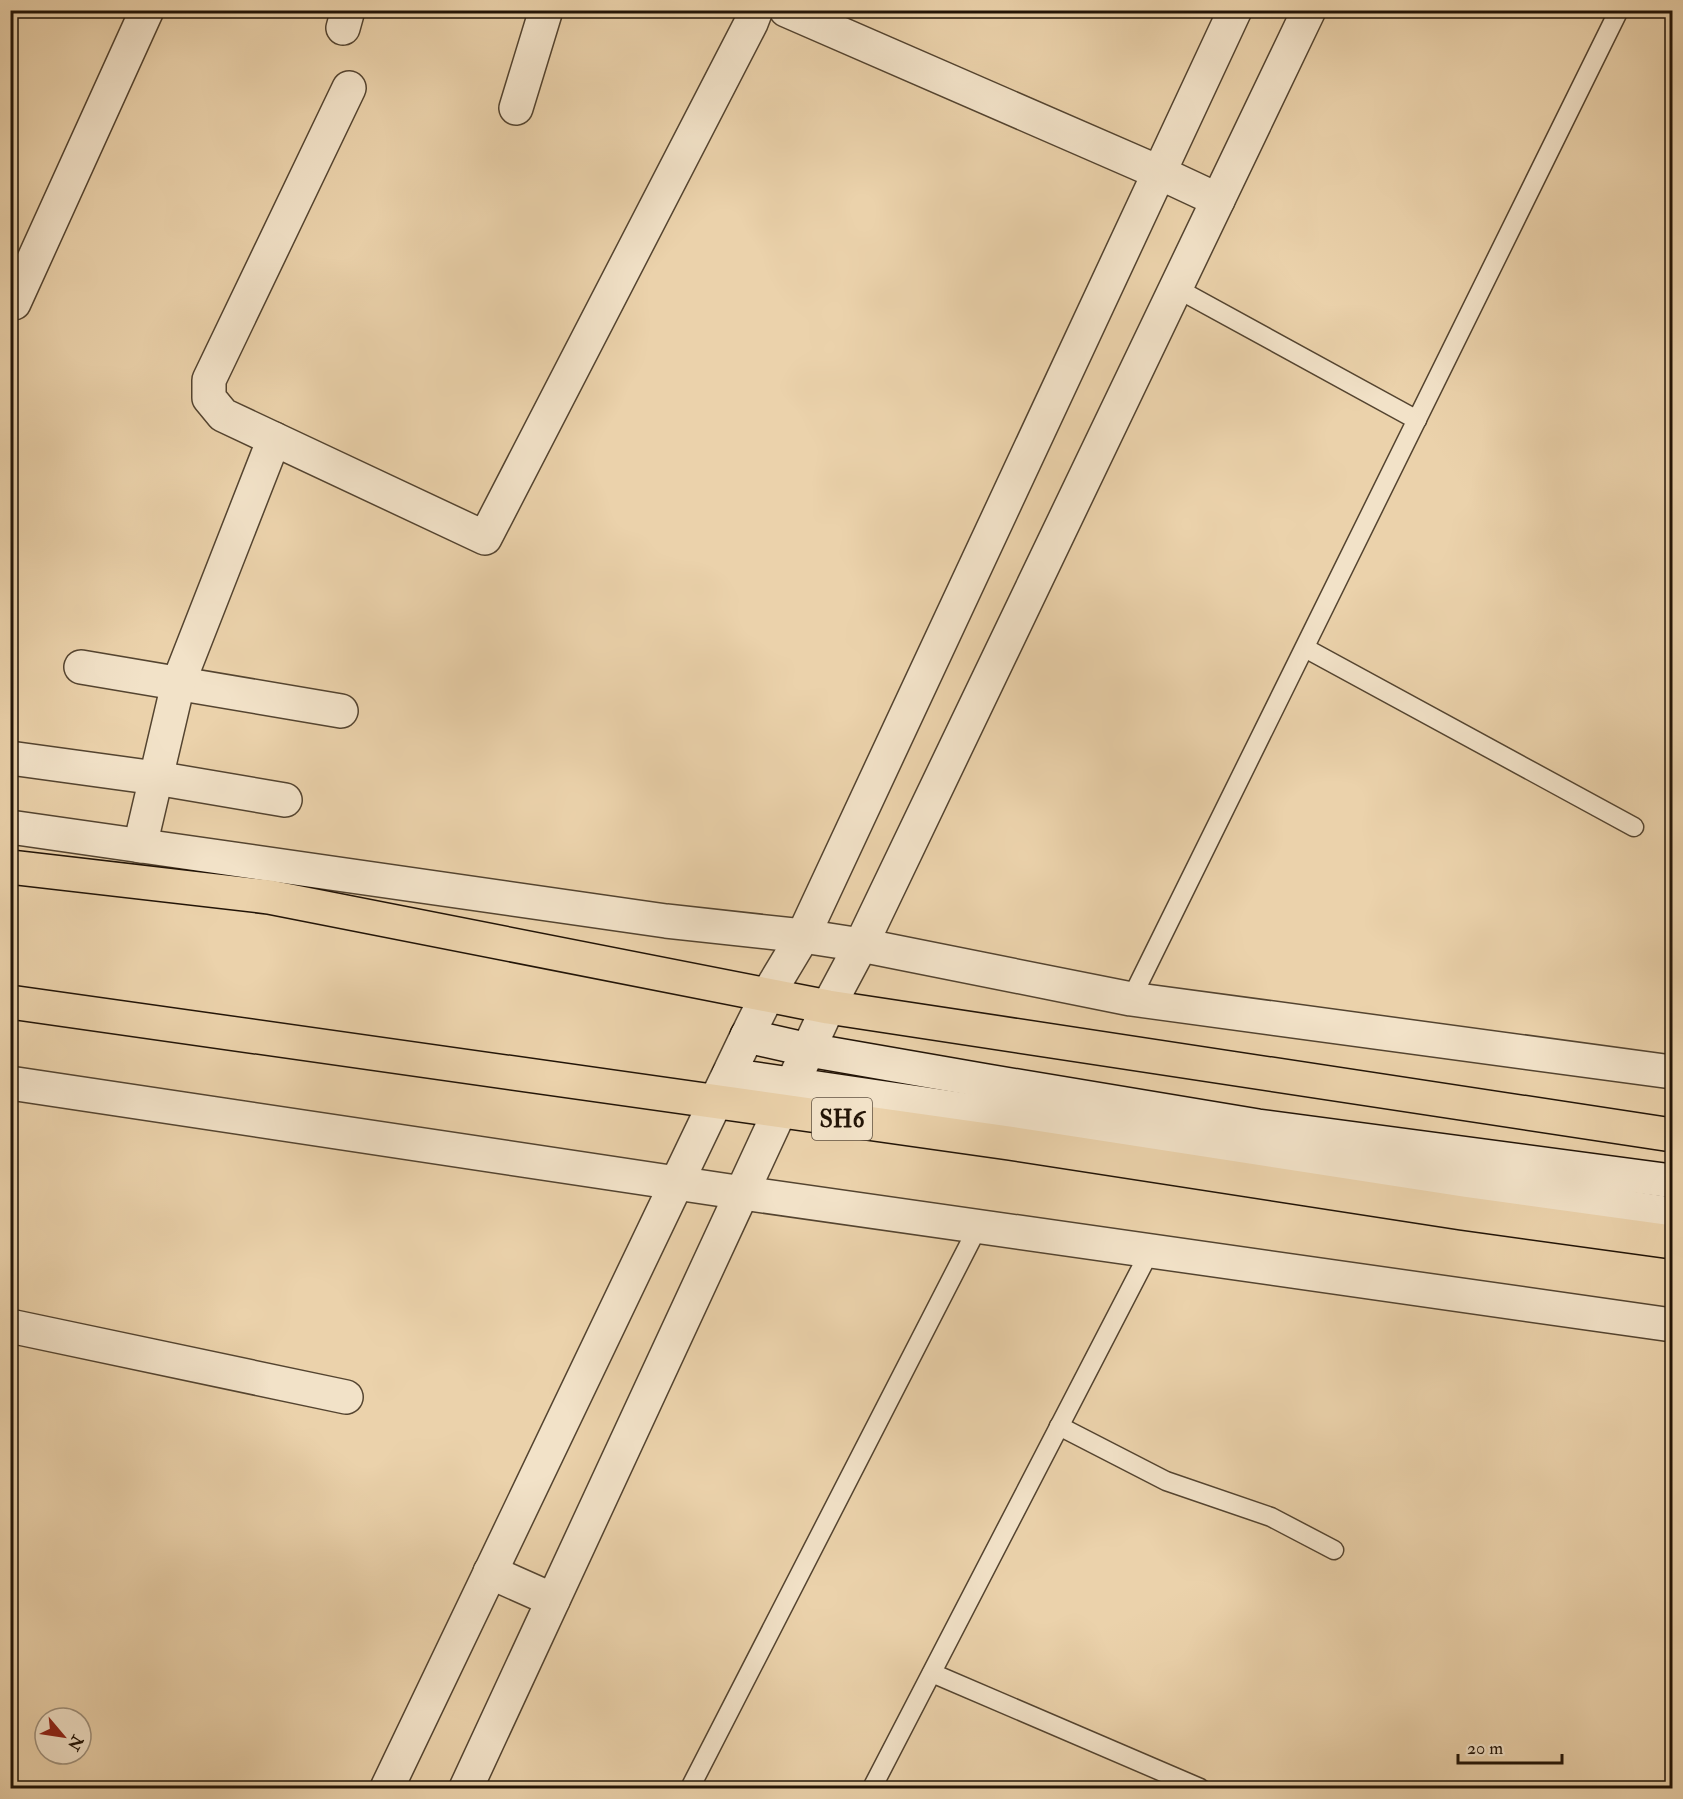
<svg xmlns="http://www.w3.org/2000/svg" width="1683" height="1799" viewBox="0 0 1683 1799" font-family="'IM FELL Double Pica',serif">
	<rect width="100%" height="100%" fill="#ebd2ab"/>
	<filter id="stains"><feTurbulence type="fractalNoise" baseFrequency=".00333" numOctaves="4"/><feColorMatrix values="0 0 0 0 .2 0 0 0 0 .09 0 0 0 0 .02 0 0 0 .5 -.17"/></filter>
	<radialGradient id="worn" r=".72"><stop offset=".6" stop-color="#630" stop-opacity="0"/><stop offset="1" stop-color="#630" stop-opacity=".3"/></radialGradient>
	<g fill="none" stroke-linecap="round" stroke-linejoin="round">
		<defs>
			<g id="service">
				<path d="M1176 288 1417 420"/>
				<path d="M1305 648 1634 827"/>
				<path d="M1131 999 1619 10"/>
				<path d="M1059 1426 1166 1481 1271 1517 1334 1550"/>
				<path d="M932 1673 1200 1788"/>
				<path d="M690 1788 978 1227"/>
				<path d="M872 1788 1150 1251"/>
			</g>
			<g id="minor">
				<path d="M786 10 1158 172 1218 200"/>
				<path d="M343 28 348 10"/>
				<path d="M349 88 209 380V398L223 415 485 538 751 23 756 10"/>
				<path d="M516 108 546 10"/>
				<path d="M14 303 147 10"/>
				<path d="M81 667 341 711"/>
				<path d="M10 758 156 778 285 800"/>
				<path d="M10 827 666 921 803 936 861 945 1131 999 1672 1072"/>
				<path d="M140 846 178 684 274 439"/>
				<path d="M10 1083 743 1193 1672 1325"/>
				<path d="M10 1326 346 1397"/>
				<path d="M490 1572 553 1600"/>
				<path d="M387 1788 747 1036 767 996 803 936 1235 10"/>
				<path d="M466 1788 828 1007 861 945 1309 10"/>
			</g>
			<g id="secondary">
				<path d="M747 1036 809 1050 987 1081 1258 1126 1672 1181"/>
				<path d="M729 1075 1672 1214"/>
			</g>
			<g id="trunk">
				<path d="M10 867 269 897 828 1007 1672 1135"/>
				<path d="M10 1002 1009 1143 1462 1213 1672 1242"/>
			</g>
		</defs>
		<!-- service casing -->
		<use href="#service" stroke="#544430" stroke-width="21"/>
		<!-- minor casing -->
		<use href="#minor" stroke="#544430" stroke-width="36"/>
		<!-- secondary casing -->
		<use href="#secondary" stroke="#221407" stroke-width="36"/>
		<!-- trunk casing -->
		<use href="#trunk" stroke="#221407" stroke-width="36"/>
		<!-- service -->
		<use href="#service" stroke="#f2e2c8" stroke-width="18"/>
		<!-- minor -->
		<use href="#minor" stroke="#f2e2c8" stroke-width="33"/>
		<!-- secondary -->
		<use href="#secondary" stroke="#f2e2c8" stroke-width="33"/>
		<!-- trunk -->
		<use href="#trunk" stroke="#ebd2ab" stroke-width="33"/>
	</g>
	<g text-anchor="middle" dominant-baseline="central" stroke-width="4.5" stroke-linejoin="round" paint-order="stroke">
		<!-- shield labels -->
		<rect fill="#f2e2c8" stroke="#605241" stroke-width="1.5" x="812" y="1098" width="60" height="42" rx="4.5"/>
		<g font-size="24" font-weight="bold" fill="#221407">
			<text x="842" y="1119">SH6</text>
		</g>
	</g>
	<!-- margin -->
	<rect width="1683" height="1799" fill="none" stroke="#ebd2ab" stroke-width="36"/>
	<rect x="12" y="12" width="1659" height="1775" fill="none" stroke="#221407" stroke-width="3"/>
	<rect x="18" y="18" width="1647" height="1763" fill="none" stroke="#221407" stroke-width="1.5"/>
	<!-- north arrow -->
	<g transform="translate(63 1736) rotate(119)"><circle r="28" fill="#f2e2c8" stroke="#9f907b" stroke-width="1.5"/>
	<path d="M0-4.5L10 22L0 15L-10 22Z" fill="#8f2418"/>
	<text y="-9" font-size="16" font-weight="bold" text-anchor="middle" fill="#221407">N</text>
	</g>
	<!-- scale -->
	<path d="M1458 1754v9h104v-9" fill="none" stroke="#221407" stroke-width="3"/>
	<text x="1467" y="1754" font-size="18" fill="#221407" stroke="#f2e2c8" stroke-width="4.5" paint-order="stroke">20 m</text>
	<rect width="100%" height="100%" filter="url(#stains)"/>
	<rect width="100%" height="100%" fill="url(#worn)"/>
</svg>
